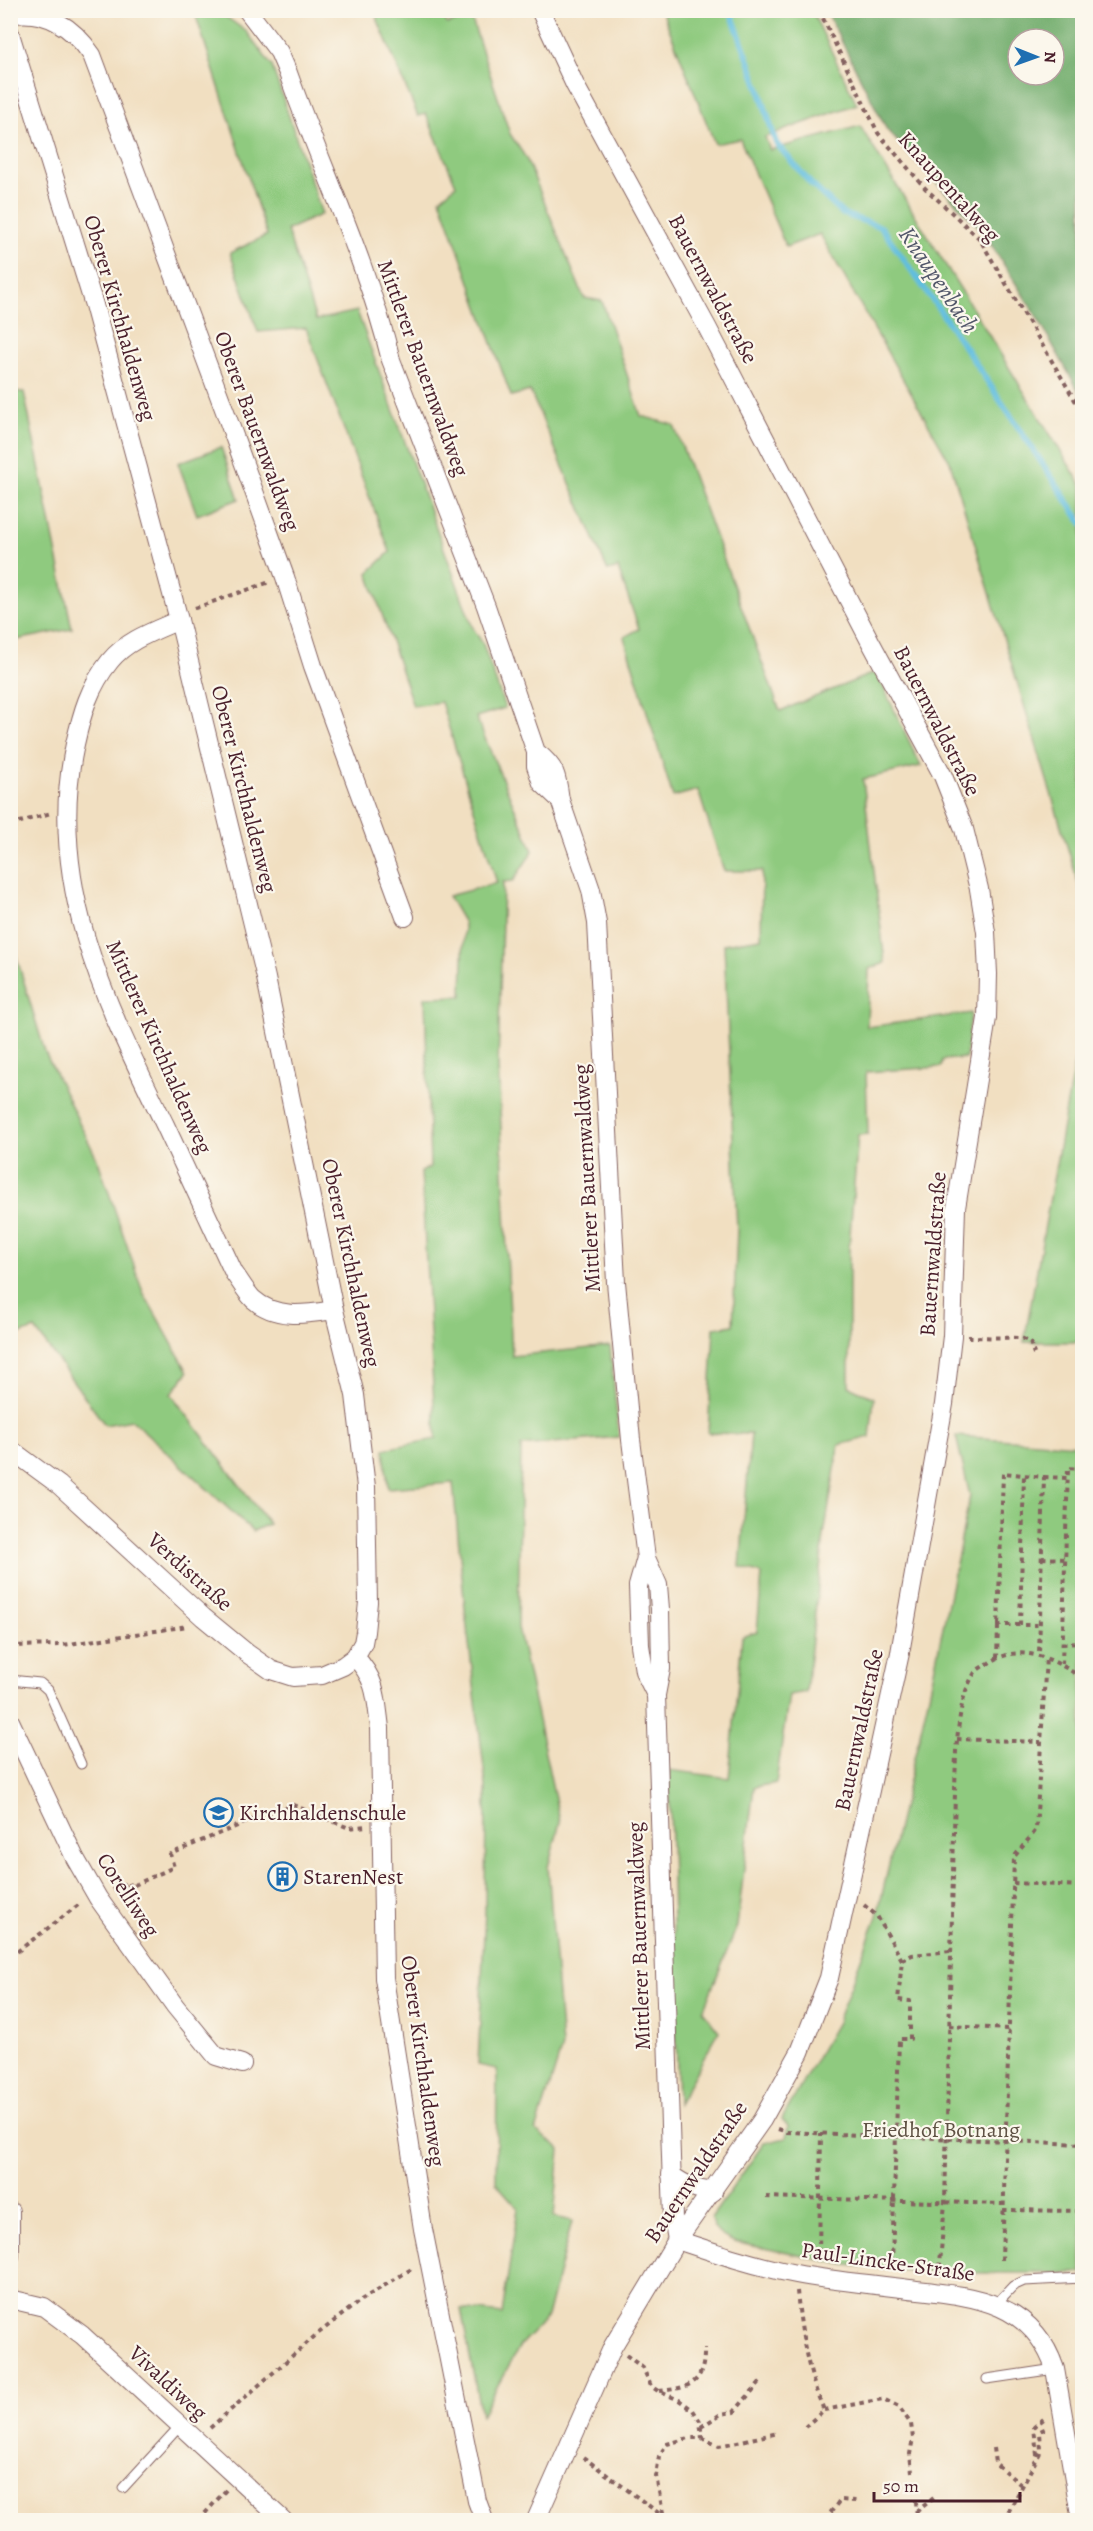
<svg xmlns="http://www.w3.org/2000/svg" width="1093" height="2531" viewBox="0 0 1093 2531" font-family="Alegreya,serif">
	<rect width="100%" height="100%" fill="#fbf7ec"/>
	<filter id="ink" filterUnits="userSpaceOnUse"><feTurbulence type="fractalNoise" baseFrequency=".0167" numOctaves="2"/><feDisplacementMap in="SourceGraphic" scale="12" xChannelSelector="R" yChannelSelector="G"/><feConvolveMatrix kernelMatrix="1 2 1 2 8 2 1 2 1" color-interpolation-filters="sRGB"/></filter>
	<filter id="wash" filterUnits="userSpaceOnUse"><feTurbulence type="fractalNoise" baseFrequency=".008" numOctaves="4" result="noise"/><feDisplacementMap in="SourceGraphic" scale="24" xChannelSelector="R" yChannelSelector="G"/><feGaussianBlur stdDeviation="1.35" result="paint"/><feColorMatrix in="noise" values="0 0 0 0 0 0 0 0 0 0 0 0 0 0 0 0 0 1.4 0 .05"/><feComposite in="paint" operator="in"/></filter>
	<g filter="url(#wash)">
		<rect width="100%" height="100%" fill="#f1dfc1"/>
		<!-- green -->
		<g fill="#8fca7f" stroke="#6c7455" stroke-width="1.5">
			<path d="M208 11H218L247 32 272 66 322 214 287 230 316 320 357 311 473 628 483 644 505 708 476 717 533 851 513 881 503 882 498 1066 512 1356 610 1346 619 1437 521 1446 518 1627 560 1822 548 1867 562 2047 536 2131 560 2149 554 2217 572 2221 547 2317 521 2344 481 2415 461 2309 502 2314 518 2208 496 2183 497 2069 478 2065 485 1911 486 1786 466 1619 453 1483 388 1488 384 1449 436 1439 421 1172 430 1167 425 997 462 996 464 923 448 896 497 883 441 702 413 706 368 573 390 552 306 328 258 332 230 253 267 235 195 13Z"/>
			<path d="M374 11H442L447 24 471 17 510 134 526 158 584 298 602 301 641 416 674 425 780 711 876 672 921 766 863 779 885 963 869 969 867 1027 971 1013 966 1058 943 1060 941 1067 866 1072 868 1134 858 1135 849 1247V1386L874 1398 870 1437 839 1445 824 1535 806 1692 789 1695 776 1783 754 1787 737 1926 703 2011 719 2031 678 2104 669 1770 729 1778 742 1637 757 1632 762 1574 740 1567 751 1434 708 1433 714 1328 733 1325 737 1229 724 944 761 938 762 871H724L698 790 673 797 624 637 639 629 618 568 608 571 530 391 511 396 440 199 456 185 426 114 418 116Z"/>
			<path d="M662 11H812L857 104 765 137 770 150 860 126 1082 486V895L950 462 820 234 786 247 740 139 715 144Z"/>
			<path d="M10 391 24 392 72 629 11 641Z"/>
			<path d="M221 447 239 499 197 515 178 463Z"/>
			<path d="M11 939 45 1052 98 1161 143 1292 188 1372 171 1394 269 1524 253 1531 132 1420 105 1425 35 1329 11 1337Z"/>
			<path d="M1082 1020V2273H938L846 2265 734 2242C721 2236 713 2232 711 2218L764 2143 786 2138 788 2126 782 2119 837 2022 877 1916 929 1695 970 1496 956 1436 1078 1445 1082 1342H1024Z"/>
		</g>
		<!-- forest -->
		<path fill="#73ae6e" stroke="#5e664c" stroke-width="1.5" fill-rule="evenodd" d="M826 11H1082V397L1034 312 983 232 887 130ZM1018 39H1054V75H1018Z"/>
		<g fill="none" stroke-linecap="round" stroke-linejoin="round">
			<!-- stream -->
			<path stroke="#61bedf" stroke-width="6" d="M730 10 759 88 776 143 811 184 843 214 881 227 948 322 1082 523"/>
		</g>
	</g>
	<g filter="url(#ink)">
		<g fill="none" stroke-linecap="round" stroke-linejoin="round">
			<defs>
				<g id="service">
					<path d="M10 1680 40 1683 48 1690 81 1764"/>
					<path d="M996 2304 1013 2286 1024 2281 1082 2278"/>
					<path d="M987 2379 1055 2369"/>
					<path d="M123 2488 179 2427"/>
				</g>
				<g id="minor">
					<path d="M247 10 279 52 288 73C322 169 367 262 391 360L486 606 536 752C556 767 557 776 560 800"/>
					<path d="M10 15C45 8 73 27 92 55L226 414 285 577 313 666 405 917"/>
					<path d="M10 34 94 305 179 620 266 978 334 1310 355 1395 366 1487 368 1602 365 1632 363 1643 355 1657 343 1666 322 1675 293 1677 271 1670 248 1654 203 1617 59 1485 10 1449"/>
					<path d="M179 620C154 631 127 640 110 661 89 687 82 713 75 744 45 882 106 1004 165 1125 188 1174 211 1223 234 1273 240 1281 246 1292 253 1299 276 1320 307 1314 334 1310"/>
					<path d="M536 752V766L542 783 560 800 591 890 597 923 616 1282 631 1440 646 1558 658 1585 660 1609 661 1669 656 1695 673 2218 677 2240"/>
					<path d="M646 1558 638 1586 640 1645 644 1671 656 1695"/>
					<path d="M355 1657C377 1680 376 1698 380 1728L384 1978 423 2229 477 2501 484 2520"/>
					<path d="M10 1721 75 1858 98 1898 175 2006 216 2056 242 2064"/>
					<path d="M671 2175C685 2185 696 2190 713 2192"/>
					<path d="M10 2211V2256"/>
					<path d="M677 2240C716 2253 755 2266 796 2274 833 2281 872 2284 909 2289 971 2296 1032 2300 1055 2369L1081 2520"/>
					<path d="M10 2299 44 2307 82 2335 283 2520"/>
					<path d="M536 2520 613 2346 677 2240 762 2120 800 2052 829 1978 900 1653 944 1404 952 1336 956 1208 987 1018 988 974 986 932 979 889 964 829 943 776 870 641 707 327 575 85 540 10"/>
				</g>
			</defs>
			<!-- service casing -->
			<use href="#service" stroke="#846260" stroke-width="11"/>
			<!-- minor casing -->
			<use href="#minor" stroke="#846260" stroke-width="20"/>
			<!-- path -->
			<g stroke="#846260" stroke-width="4" stroke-dasharray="4.5 4.5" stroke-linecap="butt">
				<path d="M819 10 878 133 925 188 979 238 1082 412"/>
				<path d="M1075 10 1082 22"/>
				<path d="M195 608 270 582"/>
				<path d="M10 825 51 813"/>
				<path d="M968 1337 1021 1338 1030 1342 1034 1354"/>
				<path d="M1044 1477 1068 1478"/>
				<path d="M1042 1558 1065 1559"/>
				<path d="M997 1625H1040"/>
				<path d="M1020 1625 1024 1475"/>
				<path d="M1062 1644 1082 1643"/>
				<path d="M10 1646 63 1645 188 1626"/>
				<path d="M997 1658 1003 1473 1044 1477 1039 1654"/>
				<path d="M1062 1664 1068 1468 1082 1469"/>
				<path d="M957 1739 1041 1742"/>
				<path d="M1013 1883 1082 1886"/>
				<path d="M113 1890 128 1882 130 1887 174 1867 170 1854 254 1819 293 1805 349 1828 366 1826"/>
				<path d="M864 1905 877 1916 902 1960"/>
				<path d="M10 1957 81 1903"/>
				<path d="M949 2026 1009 2029"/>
				<path d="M778 2129 787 2132 1082 2144"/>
				<path d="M766 2197 1003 2204"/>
				<path d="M1003 2210 1081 2211"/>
				<path d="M1081 2246 1082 2117"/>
				<path d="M819 2253 821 2133"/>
				<path d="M1002 2260 1014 1857 1036 1830 1046 1657"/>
				<path d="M892 2262 899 2039H910V2001L898 2000 902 1960 912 1955 951 1951"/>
				<path d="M939 2276 945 2202 956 1750C959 1723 960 1697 974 1674 977 1669 984 1666 989 1663 1021 1642 1054 1659 1082 1678"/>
				<path d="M797 2291C801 2332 807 2372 824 2410L805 2427"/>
				<path d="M626 2355 643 2368 651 2386 658 2391 679 2400 693 2410 700 2421 702 2438"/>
				<path d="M659 2391C690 2388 705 2384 704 2348"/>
				<path d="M824 2410 883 2399 899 2407 911 2424 913 2438 910 2454 912 2472"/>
				<path d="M701 2427 721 2414 734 2412 760 2382"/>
				<path d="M210 2428 315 2336 361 2300 413 2268"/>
				<path d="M993 2448 995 2463 1021 2485"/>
				<path d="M1037 2455 1034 2427 1046 2417"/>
				<path d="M583 2457 664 2517"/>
				<path d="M916 2501 917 2520"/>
				<path d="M916 2512 935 2497"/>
				<path d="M199 2520 226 2490"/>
				<path d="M668 2520 664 2518 656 2476 659 2456 667 2444 689 2438H702L719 2446 778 2433"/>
				<path d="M825 2520 840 2500 857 2501"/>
				<path d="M1004 2520 1041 2451 1040 2431 1047 2428"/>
			</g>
			<!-- service -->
			<use href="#service" stroke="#fff" stroke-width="9"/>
			<!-- minor -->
			<use href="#minor" stroke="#fff" stroke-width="18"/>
		</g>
	</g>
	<!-- icons -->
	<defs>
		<symbol id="school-ring" viewBox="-11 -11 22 22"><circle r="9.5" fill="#fbf7ec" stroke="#1f6fb2" stroke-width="1.5"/><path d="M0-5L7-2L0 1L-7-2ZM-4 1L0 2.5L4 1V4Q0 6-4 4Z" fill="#1f6fb2"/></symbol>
		<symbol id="building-ring" viewBox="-11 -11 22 22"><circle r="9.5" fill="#fbf7ec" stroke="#1f6fb2" stroke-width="1.5"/><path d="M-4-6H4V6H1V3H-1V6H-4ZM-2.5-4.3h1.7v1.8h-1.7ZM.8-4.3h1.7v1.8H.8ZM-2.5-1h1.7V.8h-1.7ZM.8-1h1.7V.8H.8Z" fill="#1f6fb2"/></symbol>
	</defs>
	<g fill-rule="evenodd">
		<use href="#school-ring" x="202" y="1796" width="33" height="33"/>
		<use href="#building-ring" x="266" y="1860" width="33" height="33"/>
	</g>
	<g text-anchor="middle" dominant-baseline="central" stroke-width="4.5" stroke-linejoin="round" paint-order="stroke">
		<!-- street labels -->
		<g font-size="22" fill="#4a1f2b" stroke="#fbf7ec">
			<text transform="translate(949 187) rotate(48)">Knaupentalweg</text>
			<text transform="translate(713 289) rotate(62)">Bauernwaldstraße</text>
			<text transform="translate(120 318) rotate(74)">Oberer Kirchhaldenweg</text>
			<text transform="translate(423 368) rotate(70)">Mittlerer Bauernwaldweg</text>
			<text transform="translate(257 431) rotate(70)">Oberer Bauernwaldweg</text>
			<text transform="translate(937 721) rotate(63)">Bauernwaldstraße</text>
			<text transform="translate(244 789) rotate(76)">Oberer Kirchhaldenweg</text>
			<text transform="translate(159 1047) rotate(66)">Mittlerer Kirchhaldenweg</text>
			<text transform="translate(587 1178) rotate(-93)">Mittlerer Bauernwaldweg</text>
			<text transform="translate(933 1254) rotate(-86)">Bauernwaldstraße</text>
			<text transform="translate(351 1263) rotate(78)">Oberer Kirchhaldenweg</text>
			<text transform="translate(190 1572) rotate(42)">Verdistraße</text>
			<text transform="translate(859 1730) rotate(-78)">Bauernwaldstraße</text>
			<text transform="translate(128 1895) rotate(57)">Corelliweg</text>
			<text transform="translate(639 1936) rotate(-92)">Mittlerer Bauernwaldweg</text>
			<text transform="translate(423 2061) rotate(82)">Oberer Kirchhaldenweg</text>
			<text transform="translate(696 2172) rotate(-56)">Bauernwaldstraße</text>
			<text transform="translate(888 2262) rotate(8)">Paul-Lincke-Straße</text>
			<text transform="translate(168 2383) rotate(43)">Vivaldiweg</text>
		</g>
		<!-- poi labels -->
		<g font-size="22" fill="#4a1f2b" stroke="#fbf7ec" text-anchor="start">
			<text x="239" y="1813">Kirchhaldenschule</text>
			<text x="303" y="1877">StarenNest</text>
		</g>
		<!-- park labels -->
		<g font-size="22" fill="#5f5244" stroke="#fbf7ec">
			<text x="941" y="2130">Friedhof Botnang</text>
		</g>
		<!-- water labels -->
		<g font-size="24" font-style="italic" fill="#52576a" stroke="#fbf7ec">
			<text transform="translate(939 280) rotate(56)">Knaupenbach</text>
		</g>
	</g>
	<!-- margin -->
	<rect width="1093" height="2531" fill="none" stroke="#fbf7ec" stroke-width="36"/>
	<!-- north arrow -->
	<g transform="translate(1036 57) rotate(91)"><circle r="28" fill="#fbf7ec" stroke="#b4a19f" stroke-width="1.5"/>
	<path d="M0-4.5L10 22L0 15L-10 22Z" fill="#1f6fb2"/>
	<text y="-9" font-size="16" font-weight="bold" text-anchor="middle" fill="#4a1f2b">N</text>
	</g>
	<!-- scale -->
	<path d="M874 2492v9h146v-9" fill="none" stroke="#4a1f2b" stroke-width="3"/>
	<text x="883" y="2492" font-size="18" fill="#4a1f2b" stroke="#fbf7ec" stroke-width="4.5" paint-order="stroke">50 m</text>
</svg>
